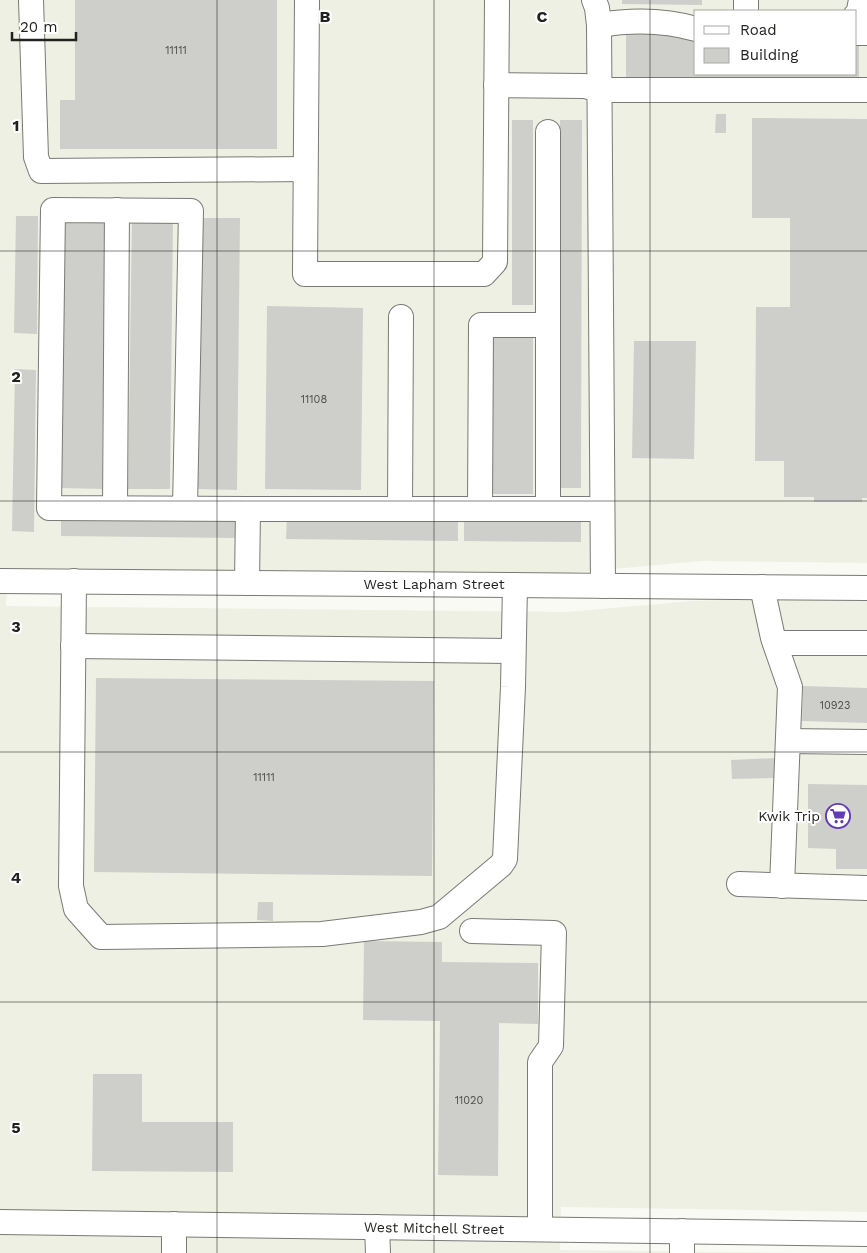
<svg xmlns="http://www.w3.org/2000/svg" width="867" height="1253" viewBox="0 0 867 1253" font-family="'Work Sans',sans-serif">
	<rect width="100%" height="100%" fill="#f9faf4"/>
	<!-- built -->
	<path fill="#eef0e3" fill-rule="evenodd" d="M0 0H867V563L702 561 570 573 8 568 6 606 568 612 692 601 757 599 867 601V1212L561 1207 560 1250 799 1253H0ZM696 11H856V74H696Z"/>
	<!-- building -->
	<g fill="#cecfca">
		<path d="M75 0H277V149H60V100H75Z"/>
		<path d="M622 0H702V5L622 4Z"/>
		<path d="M626 30 696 37V74H856V39H859V80L626 77Z"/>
		<path d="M716 114H726V133H715Z"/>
		<path d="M752 118 867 119V498H862V502H814V497H784V461H755L756 307H790V218H752Z"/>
		<rect x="512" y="120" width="21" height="185"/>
		<path d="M560 120H582L581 488H559Z"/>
		<path d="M16 216H38L37 334 14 333Z"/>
		<path d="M64 216H105L102 489 61 488Z"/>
		<path d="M132 217H173L170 489H128Z"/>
		<path d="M199 218H240L237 490 196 489Z"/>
		<path d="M267 306 363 308 361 490 265 489Z"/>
		<rect x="487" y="337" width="46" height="157"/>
		<path d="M634 341H696L694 459 632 458Z"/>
		<path d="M15 369 36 370 34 532 12 531Z"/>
		<path d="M61 515 237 517 236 538 61 536Z"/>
		<path d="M287 516 458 519V541L286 539Z"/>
		<path d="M464 520 581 521V542L464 541Z"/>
		<path d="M96 678 434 681 432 876 94 872Z"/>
		<path d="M803 686 867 688V723L802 721Z"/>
		<path d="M777 758V778L732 779 731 760Z"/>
		<path d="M808 784 867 785V869H836V849L808 848Z"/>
		<path d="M258 902H273V921L257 920Z"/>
		<path d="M364 941 442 942V962L538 963V1024L499 1023 498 1176 438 1175 440 1021 363 1020Z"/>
		<path d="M93 1074H142V1122H233V1172L92 1171Z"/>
	</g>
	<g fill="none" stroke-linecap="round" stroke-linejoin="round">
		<defs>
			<g id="minor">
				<path d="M31 0 36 157 41 171 305 169"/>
				<path d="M307 0 305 274H484L495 262 497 0"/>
				<path d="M594 0 597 8 599 25 603 586"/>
				<path d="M746 11V0"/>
				<path d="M856 15H858L861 0"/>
				<path d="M599 25C630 20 665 20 696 29"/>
				<path d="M856 33H867"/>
				<path d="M496 85 585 86 599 90H867"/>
				<path d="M548 132V508"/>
				<path d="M115 508 117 210"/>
				<path d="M185 508 191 211 53 210 49 508 248 509"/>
				<path d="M480 508 481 325H548"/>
				<path d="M400 509 401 317"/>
				<path d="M0 581 867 588"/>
				<path d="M74 581 71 886 76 909 101 937 322 934 421 922 439 917 501 865 505 859 513 687 515 585"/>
				<path d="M247 583 248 509H602"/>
				<path d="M762 587 773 638 790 687 782 886"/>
				<path d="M775 643H867"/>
				<path d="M73 646 513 651"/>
				<path d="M788 741 867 742"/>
				<path d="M739 884 867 888"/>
				<path d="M472 931 554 933 551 1046 540 1062V1229"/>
				<path d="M0 1222 867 1234"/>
				<path d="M174 1224V1253"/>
				<path d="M377 1227 378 1253"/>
				<path d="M682 1231V1253"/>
			</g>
		</defs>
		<!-- minor casing -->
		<use href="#minor" stroke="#797a75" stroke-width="26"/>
		<!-- minor -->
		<use href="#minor" stroke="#fff" stroke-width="24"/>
	</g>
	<!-- grid -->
	<path fill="none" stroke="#222220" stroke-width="1" stroke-opacity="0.55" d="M217 0V1253M434 0V1253M650 0V1253M0 251H867M0 501H867M0 752H867M0 1002H867"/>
	<!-- icons -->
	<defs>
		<symbol id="supermarket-ring" viewBox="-11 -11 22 22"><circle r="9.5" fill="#fff" stroke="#623cb4" stroke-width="1.5"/><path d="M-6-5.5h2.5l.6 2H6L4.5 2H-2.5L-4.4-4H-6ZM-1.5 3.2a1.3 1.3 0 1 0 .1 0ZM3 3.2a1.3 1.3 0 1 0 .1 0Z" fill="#623cb4"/></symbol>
	</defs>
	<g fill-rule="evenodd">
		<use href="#supermarket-ring" x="824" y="802" width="28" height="28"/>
	</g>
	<g text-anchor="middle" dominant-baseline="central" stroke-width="4" stroke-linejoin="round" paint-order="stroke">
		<!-- number labels -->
		<g font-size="11" fill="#4d4d4a">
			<text x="176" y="50">11111</text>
			<text x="314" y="399">11108</text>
			<text x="835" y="705">10923</text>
			<text x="264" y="777">11111</text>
			<text x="469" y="1100">11020</text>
		</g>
		<!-- street labels -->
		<g font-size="14" fill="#222220" stroke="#fff">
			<text x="434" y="584">West Lapham Street</text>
			<text transform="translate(434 1228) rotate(1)">West Mitchell Street</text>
		</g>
		<!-- poi labels -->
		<g font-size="14" fill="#222220" stroke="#fff" text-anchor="end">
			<text x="820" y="816">Kwik Trip</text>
		</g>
	</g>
	<g font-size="16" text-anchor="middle" font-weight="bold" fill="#222220" stroke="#fff" stroke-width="4" stroke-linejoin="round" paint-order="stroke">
		<text x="325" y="22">B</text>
		<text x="542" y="22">C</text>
		<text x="16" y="131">1</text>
		<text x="16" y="382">2</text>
		<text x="16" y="632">3</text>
		<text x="16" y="883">4</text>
		<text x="16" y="1133">5</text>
	</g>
	<!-- legend -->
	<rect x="694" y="10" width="162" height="65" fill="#ffffff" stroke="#a7a7a6"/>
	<rect x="704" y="26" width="25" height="8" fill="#ffffff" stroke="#a7a7a6"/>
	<text x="740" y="35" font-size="15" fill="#222220">Road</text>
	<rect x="704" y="48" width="25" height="15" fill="#cecfca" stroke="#a7a7a6"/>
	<text x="740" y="60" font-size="15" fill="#222220">Building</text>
	<!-- scale -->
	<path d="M12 32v8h64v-8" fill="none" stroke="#222220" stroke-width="2.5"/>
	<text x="20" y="32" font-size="15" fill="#222220" stroke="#ffffff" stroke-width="4" paint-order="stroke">20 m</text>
</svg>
